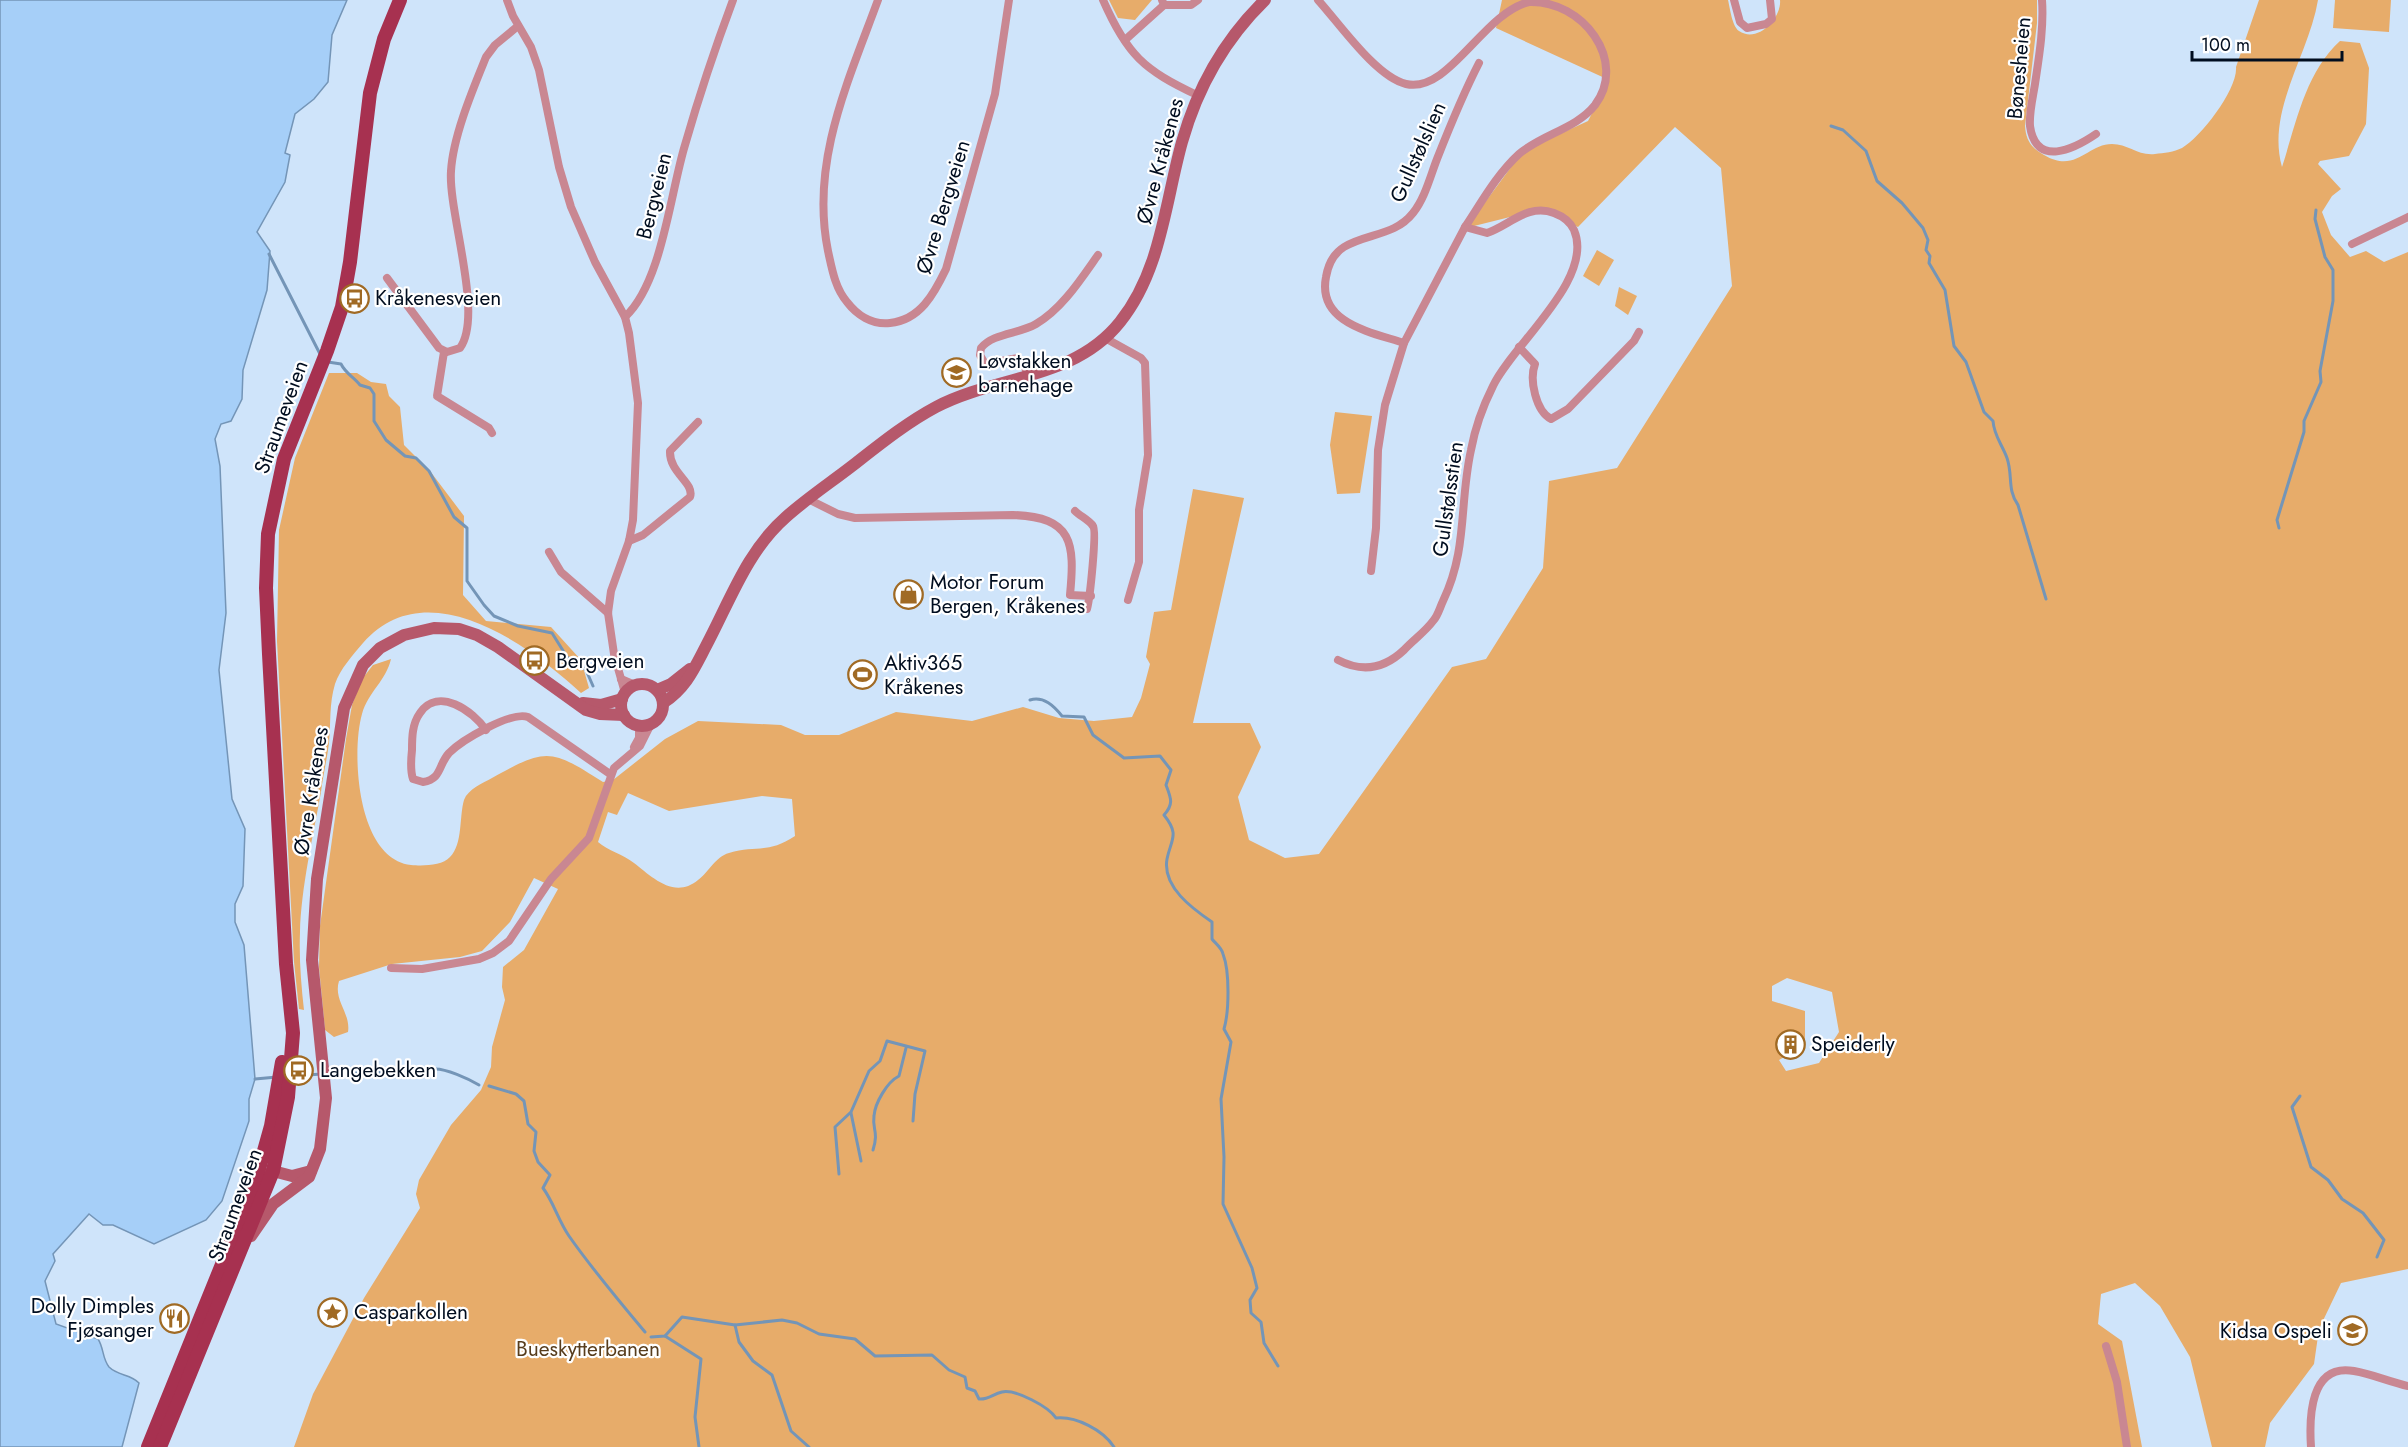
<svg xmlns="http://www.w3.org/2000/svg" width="2408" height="1447" viewBox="0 0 2408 1447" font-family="Jost,sans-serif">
	<rect width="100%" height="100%" fill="#cfe4fa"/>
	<!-- green -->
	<g fill="#e7ac6a" fill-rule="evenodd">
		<path d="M1109 0H1152L1135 20 1118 18Z"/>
		<path d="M1502 0H1728C1730 8 1732 26 1739 31 1758 44 1782 17 1780 0H2037V23L2025 126C2026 140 2031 148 2044 155 2076 174 2087 144 2112 144 2128 144 2138 156 2155 154 2164 153 2174 152 2182 148 2201 137 2238 89 2236 67L2259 0H2318C2309 55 2266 110 2282 167 2296 124 2305 73 2340 41L2360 43 2369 68 2366 124 2349 156 2320 161 2318 164 2341 189 2332 196 2322 212 2331 235 2350 257 2366 251 2384 262 2408 252V1269L2341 1283 2319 1329 2314 1364 2270 1423 2265 1447H2212L2190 1357 2160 1306 2135 1283 2101 1294 2098 1324 2122 1341 2142 1447H294L313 1394 364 1298 420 1208 416 1194 419 1180 451 1125 481 1090 491 1067 492 1047 505 1000 502 987 503 967 524 950 558 889 534 878 510 922 482 951 460 957 392 964 339 981C333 1000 351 1013 348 1032L334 1037 325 1030 319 967 320 926 346 739 352 705 362 679 373 665 391 659C386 681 368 692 362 714 351 753 357 859 411 865 422 866 442 866 450 857 463 844 459 817 464 800 468 789 483 783 492 778 547 747 551 749 603 782L613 780 665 739 698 721 781 725 805 735H839L896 712 972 721 1023 707 1059 718 1094 721 1132 717 1141 698 1150 664 1146 657 1154 612 1171 610 1193 489 1244 498 1193 723H1250L1261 747 1238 797 1249 840 1285 858 1319 854 1452 667 1486 659 1543 568 1549 481 1617 468 1732 286 1721 168 1675 127 1578 227 1538 210 1466 228 1523 151 1588 121 1609 80 1496 28ZM628 793 669 811 762 796 792 799 795 836C768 854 756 845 729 853 715 857 709 872 698 880 674 900 651 876 634 863 623 854 608 851 598 842L608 812 617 815ZM1787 978 1832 992 1839 1032 1819 1063 1786 1071 1779 1060 1805 1045V1011L1772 1001V986Z"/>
		<path d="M2335 0H2391L2389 32 2333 28Z"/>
		<path d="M1597 250 1614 260 1599 286 1583 276Z"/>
		<path d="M1619 287 1637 296 1628 315 1615 306Z"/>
		<path d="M329 373H357L371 382 386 384 389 396 400 407 404 445 430 471 464 516 463 595 486 621 551 627 581 660 589 688 581 693C529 645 427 570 363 643 353 655 340 669 335 684 329 704 331 722 329 743 327 759 323 776 321 792 313 836 301 889 300 932 299 958 301 984 304 1010L299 1009 294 962 277 641 279 530 295 458Z"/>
		<path d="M1335 412 1372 416 1360 493 1337 494 1330 445Z"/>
	</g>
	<!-- water -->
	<path fill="#a6cff8" stroke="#7495b7" stroke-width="1.5" d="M0 0H347L332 35 328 82 314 99 295 114 285 153 290 155 285 182 257 232 270 251 267 290 243 370 242 399 231 421 221 424 215 439 220 466 226 613 219 670 232 799 245 829 243 886 235 904V922L244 945 255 1079 249 1099V1121L222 1201 206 1220 154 1244 113 1225H103L89 1214 53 1254 55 1261 45 1281 56 1324 98 1339C104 1348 102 1358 109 1367 118 1376 131 1374 139 1383L122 1447H0Z"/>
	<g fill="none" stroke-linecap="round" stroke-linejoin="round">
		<!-- stream -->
		<g stroke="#7495b7" stroke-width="3">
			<path d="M1831 126 1843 130 1866 151 1877 181 1902 203 1923 228 1928 240 1926 250 1930 256 1929 263 1945 290 1954 346 1966 362 1984 412 1993 421C1994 436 2002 444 2007 458 2013 475 2007 490 2018 505L2046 599"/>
			<path d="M269 254 320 354"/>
			<path d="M328 362 341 364C346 374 354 377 360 385L370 388 374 394V421L386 440 405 456 416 458 429 471 454 517 467 528V581L484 605 494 616 518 626 552 633 567 657 586 670 593 686"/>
			<path d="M2279 528 2277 520 2304 432V421L2321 382 2320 371 2333 301V270L2325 257 2315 219 2316 210"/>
			<path d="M1030 700C1044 696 1054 706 1062 716L1084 717 1093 735 1124 758 1160 756 1171 770 1166 785C1171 798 1174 804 1164 815 1180 835 1171 839 1167 859 1162 887 1193 909 1212 922V939C1215 943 1222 948 1223 954 1230 972 1229 1012 1224 1029L1231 1042 1221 1099 1224 1157 1223 1204 1252 1268 1257 1288 1250 1300 1251 1313 1261 1322 1264 1343 1278 1366"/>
			<path d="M328 1074 395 1072C408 1078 420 1070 434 1069 445 1068 469 1079 479 1085"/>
			<path d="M295 1076 321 1074"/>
			<path d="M255 1079 277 1077"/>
			<path d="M489 1086 516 1094 524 1101 528 1124 536 1132 534 1151 538 1162 550 1175 543 1188C554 1203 558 1220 569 1236 592 1269 619 1301 645 1332"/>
			<path d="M2300 1096 2292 1107 2311 1167 2328 1180 2342 1199 2363 1213 2384 1240 2377 1257"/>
			<path d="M851 1113 861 1161"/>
			<path d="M873 1150C879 1131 872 1130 874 1116 875 1103 887 1082 899 1076L906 1048"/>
			<path d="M839 1174 835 1127 851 1112 869 1071 880 1061 887 1041 925 1051 915 1094 913 1121"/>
			<path d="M735 1325 739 1342 753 1361 772 1375 791 1431 809 1447"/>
			<path d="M665 1336 701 1359 695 1417 699 1447"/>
			<path d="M651 1337 665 1336 682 1317 735 1325 782 1320 797 1323 819 1334 855 1339 875 1356 932 1355 949 1370 965 1377 967 1388 975 1391 979 1399C988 1400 993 1394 1002 1392 1016 1389 1049 1407 1056 1418 1076 1416 1103 1430 1114 1447"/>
		</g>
		<!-- street -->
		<g stroke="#c98792" stroke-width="8">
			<path d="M507 0 513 16 531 47 539 70 559 167 571 207 595 262 625 317 629 333 638 403 633 520 629 541 611 591 608 613 614 654 625 693"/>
			<path d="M878 0C848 82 810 162 828 251 832 269 835 288 847 302 857 315 872 325 890 323 920 320 934 294 946 269L995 94 1009 0"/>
			<path d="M1103 0C1127 55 1144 70 1197 95"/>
			<path d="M1318 0C1339 23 1376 77 1406 84 1449 94 1483 13 1529 2 1583 0 1628 61 1595 105 1576 129 1542 134 1519 154 1497 174 1481 203 1465 227L1487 233C1510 225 1528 203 1554 213 1562 216 1570 221 1574 230 1595 279 1513 344 1493 386 1483 406 1475 428 1471 450 1459 504 1468 549 1443 601 1440 607 1438 616 1433 621 1425 632 1413 640 1404 650 1385 668 1363 673 1338 660"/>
			<path d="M1734 0 1740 22 1747 28 1766 24 1772 19 1770 0"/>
			<path d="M2042 0C2044 28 2039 57 2035 84 2033 97 2029 112 2030 126 2036 168 2074 149 2096 134"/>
			<path d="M1164 5H1191L1198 0"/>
			<path d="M1125 40 1164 5 1162 0"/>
			<path d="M2352 244 2408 217"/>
			<path d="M387 278 439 348 447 352 460 348C484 315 448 212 451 171 453 136 473 89 486 57L495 45 518 26"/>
			<path d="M625 317C662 283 670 194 685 145 699 96 715 48 733 0"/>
			<path d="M1105 338 1141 358 1145 363 1148 455 1139 510V562L1128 600"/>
			<path d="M1404 343C1371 332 1317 323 1326 277 1328 265 1333 254 1344 247 1367 233 1395 236 1413 213 1425 198 1430 177 1437 159 1450 126 1463 94 1479 63"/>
			<path d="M1519 347 1535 364C1529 380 1536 411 1551 419L1568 409 1634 341 1639 332"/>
			<path d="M444 352 437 396 489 428 492 433"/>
			<path d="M1028 377 1024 364 1018 358 985 364 980 355 981 348C993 333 1019 334 1036 324 1062 309 1081 279 1098 255"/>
			<path d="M808 499 838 514 855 518 1013 515C1073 517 1075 543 1070 595L1091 596"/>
			<path d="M1075 511C1080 516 1089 520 1093 526 1097 531 1090 598 1087 609"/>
			<path d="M629 541 643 535 690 497C695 483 669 473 670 451L698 422"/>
			<path d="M549 552 561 572 608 613"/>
			<path d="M1371 571 1376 528 1378 450 1385 405 1404 343 1465 227"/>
			<path d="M621 679 635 685"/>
			<path d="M486 730C473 711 438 686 420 713 412 724 412 738 412 750 411 759 410 770 413 779L423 782C442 779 438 765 449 753 462 740 511 711 528 717L610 774"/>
			<path d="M634 747 639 738V725"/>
			<path d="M391 968 422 969 479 959 493 953 509 941 551 879 589 838 614 768 640 746 651 724"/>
			<path d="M2106 1346 2117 1382 2127 1447"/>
			<path d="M2311 1447C2309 1417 2310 1363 2354 1371 2372 1374 2390 1382 2408 1386"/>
		</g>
		<!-- secondary -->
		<g stroke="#b6586b" stroke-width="12">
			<circle cx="642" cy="705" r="21"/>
			<path d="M657 690 671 684 690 669"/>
			<path d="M583 703 601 705 622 699"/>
			<path d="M663 703C686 688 694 669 706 646 730 601 747 551 786 517 806 499 830 483 852 466 879 445 906 423 936 407 997 375 1074 380 1120 322 1161 271 1165 203 1182 142 1197 89 1225 39 1265 0"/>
			<path d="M266 1175 273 1171 292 1176 311 1171"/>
			<path d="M251 1236 273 1204 309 1177 320 1149 326 1098 312 960 317 879 344 708 363 665 380 648 404 635 434 628 459 629 477 635 498 647 586 710 600 714 624 715"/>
		</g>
		<!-- primary -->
		<g stroke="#a73150" stroke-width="14">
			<path d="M148 1447 255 1183 271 1126 282 1062"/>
			<path d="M160 1447 273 1171 288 1097 293 1033 286 964 269 654 266 588 268 534 284 459 327 351 342 307 350 262 370 93 384 39 400 0"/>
		</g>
	</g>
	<!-- icons -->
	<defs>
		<symbol id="bus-ring" viewBox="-11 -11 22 22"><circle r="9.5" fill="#fff" stroke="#a06a24" stroke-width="1.5"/><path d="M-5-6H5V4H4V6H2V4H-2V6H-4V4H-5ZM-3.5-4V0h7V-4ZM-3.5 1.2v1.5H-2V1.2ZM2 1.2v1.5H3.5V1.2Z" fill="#a06a24"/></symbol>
		<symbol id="school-ring" viewBox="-11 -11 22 22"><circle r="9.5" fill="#fff" stroke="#a06a24" stroke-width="1.5"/><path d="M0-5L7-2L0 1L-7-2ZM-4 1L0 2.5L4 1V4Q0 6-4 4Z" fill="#a06a24"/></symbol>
		<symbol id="shop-ring" viewBox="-11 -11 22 22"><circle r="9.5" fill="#fff" stroke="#a06a24" stroke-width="1.5"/><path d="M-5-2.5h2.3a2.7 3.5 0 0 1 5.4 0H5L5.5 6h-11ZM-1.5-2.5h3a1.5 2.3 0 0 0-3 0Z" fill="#a06a24"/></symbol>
		<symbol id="stadium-ring" viewBox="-11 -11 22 22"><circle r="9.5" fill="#fff" stroke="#a06a24" stroke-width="1.5"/><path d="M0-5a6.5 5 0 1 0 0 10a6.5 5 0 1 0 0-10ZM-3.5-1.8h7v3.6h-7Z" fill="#a06a24"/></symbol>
		<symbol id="building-ring" viewBox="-11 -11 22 22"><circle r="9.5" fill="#fff" stroke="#a06a24" stroke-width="1.5"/><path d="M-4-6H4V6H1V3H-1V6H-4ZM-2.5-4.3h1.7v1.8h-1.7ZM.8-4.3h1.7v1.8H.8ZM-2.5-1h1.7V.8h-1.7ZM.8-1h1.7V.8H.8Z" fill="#a06a24"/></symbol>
		<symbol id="sight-ring" viewBox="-11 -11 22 22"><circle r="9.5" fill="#fff" stroke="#a06a24" stroke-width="1.5"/><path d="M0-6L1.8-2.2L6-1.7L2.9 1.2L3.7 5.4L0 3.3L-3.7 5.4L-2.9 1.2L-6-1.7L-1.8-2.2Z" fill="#a06a24"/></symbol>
		<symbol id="restaurant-ring" viewBox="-11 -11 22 22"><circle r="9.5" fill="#fff" stroke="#a06a24" stroke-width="1.5"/><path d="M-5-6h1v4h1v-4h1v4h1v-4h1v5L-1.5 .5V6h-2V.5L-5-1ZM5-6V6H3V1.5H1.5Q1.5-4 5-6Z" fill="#a06a24"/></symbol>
	</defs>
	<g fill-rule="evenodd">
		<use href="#bus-ring" x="338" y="282" width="33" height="33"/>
		<use href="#school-ring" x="940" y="356" width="33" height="33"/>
		<use href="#shop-ring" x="892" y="578" width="33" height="33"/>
		<use href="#bus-ring" x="518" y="644" width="33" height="33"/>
		<use href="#stadium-ring" x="846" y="658" width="33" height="33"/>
		<use href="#building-ring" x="1774" y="1028" width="33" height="33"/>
		<use href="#bus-ring" x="282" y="1054" width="33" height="33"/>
		<use href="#sight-ring" x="316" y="1296" width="33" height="33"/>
		<use href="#restaurant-ring" x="158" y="1302" width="33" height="33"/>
		<use href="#school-ring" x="2336" y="1314" width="33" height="33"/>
	</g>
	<g text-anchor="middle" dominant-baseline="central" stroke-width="4.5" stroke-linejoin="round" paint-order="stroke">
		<!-- street labels -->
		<g font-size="21" fill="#000d1f" stroke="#fff">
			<text transform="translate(2019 68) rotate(-85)">Bønesheien</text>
			<text transform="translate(1418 152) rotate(-66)">Gullstølslien</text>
			<text transform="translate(1160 161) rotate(-75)">Øvre Kråkenes</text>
			<text transform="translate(654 196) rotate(-76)">Bergveien</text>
			<text transform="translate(943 207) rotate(-73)">Øvre Bergveien</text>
			<text transform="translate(281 417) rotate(-70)">Straumeveien</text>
			<text transform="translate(1448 499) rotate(-82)">Gullstølsstien</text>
			<text transform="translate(311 791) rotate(-81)">Øvre Kråkenes</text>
			<text transform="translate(235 1205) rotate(-70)">Straumeveien</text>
		</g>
		<!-- poi labels -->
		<g font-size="21" fill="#000d1f" stroke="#fff" text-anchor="start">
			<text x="375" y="298">Kråkenesveien</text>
			<text x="978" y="361">Løvstakken<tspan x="978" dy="24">barnehage</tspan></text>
			<text x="930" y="582">Motor Forum<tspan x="930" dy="24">Bergen, Kråkenes</tspan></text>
			<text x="556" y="661">Bergveien</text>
			<text x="884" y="663">Aktiv365<tspan x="884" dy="24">Kråkenes</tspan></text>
			<text x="1811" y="1044">Speiderly</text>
			<text x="320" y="1070">Langebekken</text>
			<text x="154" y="1306" text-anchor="end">Dolly Dimples<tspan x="154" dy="24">Fjøsanger</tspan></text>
			<text x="354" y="1312">Casparkollen</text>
			<text x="2332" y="1331" text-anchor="end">Kidsa Ospeli</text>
		</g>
		<!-- park labels -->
		<g font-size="21" fill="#583d1d" stroke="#fff">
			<text x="588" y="1349">Bueskytterbanen</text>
		</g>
	</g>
	<!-- scale -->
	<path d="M2192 51v9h150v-9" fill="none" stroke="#000d1f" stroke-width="3"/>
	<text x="2201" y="51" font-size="18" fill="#000d1f" stroke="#ffffff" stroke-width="4.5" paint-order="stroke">100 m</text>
</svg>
